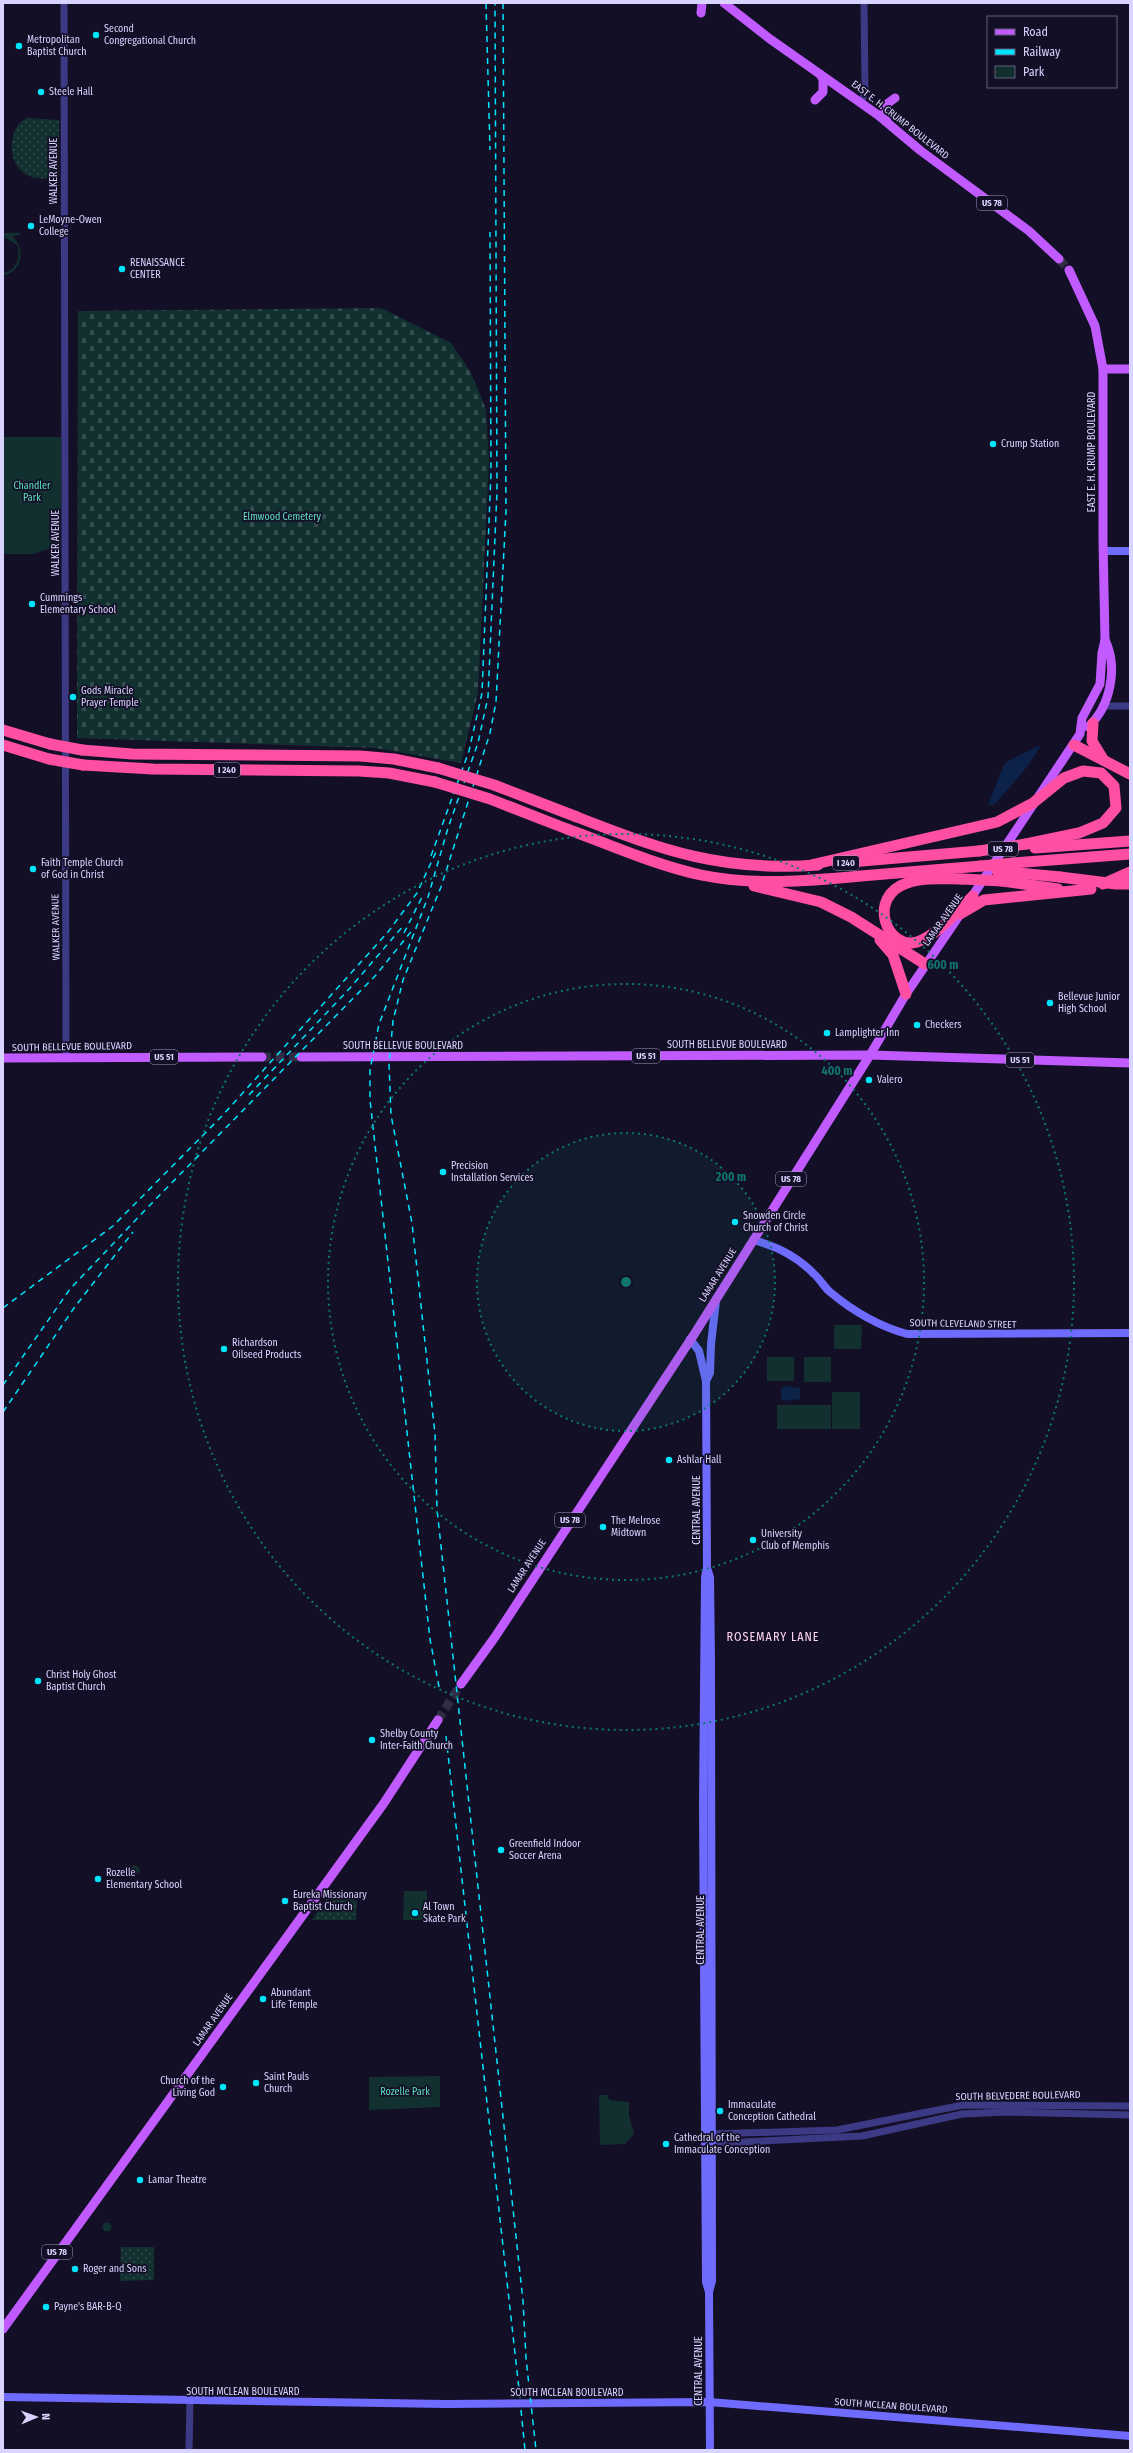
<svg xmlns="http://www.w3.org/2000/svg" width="1133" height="2453" viewBox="0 0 1133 2453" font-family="'Fira Sans Condensed',sans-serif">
	<defs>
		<pattern id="grass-dots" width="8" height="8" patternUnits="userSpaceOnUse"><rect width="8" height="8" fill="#12302f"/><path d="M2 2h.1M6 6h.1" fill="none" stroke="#344d4e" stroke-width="1.8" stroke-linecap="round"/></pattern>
		<pattern id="cemetery-stones" width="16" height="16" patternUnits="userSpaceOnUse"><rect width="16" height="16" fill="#12302f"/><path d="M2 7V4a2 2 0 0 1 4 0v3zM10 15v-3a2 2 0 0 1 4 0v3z" fill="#344d4e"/></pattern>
	</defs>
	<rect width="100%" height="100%" fill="#130f26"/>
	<!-- grass -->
	<g fill="url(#grass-dots)">
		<path d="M28 118 59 120V175C5 194 1 127 28 118Z"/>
		<path d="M326 1899H357L356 1920H312Z"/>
		<path d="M121 2247H154V2280L120 2281Z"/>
	</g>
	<!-- cemetery -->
	<path fill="url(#cemetery-stones)" d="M381 308 451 343 470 371 486 409 489 462 478 693 461 763 375 748 77 738 78 311Z"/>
	<!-- green -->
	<g fill="#12302f">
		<path d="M3 233H20V235L12 236C26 249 23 271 3 276V273C17 270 21 258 17 245L3 236Z"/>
		<path d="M3 437H61V545L33 554H3Z"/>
		<path d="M834 1325H862L861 1349H834Z"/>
		<rect x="767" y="1357" width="27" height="24"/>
		<rect x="804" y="1357" width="27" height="25"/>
		<rect x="832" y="1392" width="28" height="37"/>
		<rect x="777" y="1405" width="54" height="24"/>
		<circle cx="135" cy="1870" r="4.5"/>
		<path d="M404 1891H427V1920H403Z"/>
		<path d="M440 2076V2107L369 2110V2077Z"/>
		<path d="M599 2095H608L609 2100 629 2102V2115L634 2134 625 2144 600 2145Z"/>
		<circle cx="107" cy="2227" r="4.5"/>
	</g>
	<!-- water -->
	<g fill="#0c2248">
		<path d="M1038 746 1040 747 1027 767 997 802 993 805H988L1004 765 1008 761Z"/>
		<path d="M785 1386 800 1388V1399L786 1401 781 1399V1388Z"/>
	</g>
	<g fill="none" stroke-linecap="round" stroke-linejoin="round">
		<!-- primary-tunnel -->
		<g stroke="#312d47" stroke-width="9" stroke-dasharray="9 4.5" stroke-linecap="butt">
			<path d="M1059 259 1069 270"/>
			<path d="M262 1057H301"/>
			<path d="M438 1720 461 1684"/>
		</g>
		<!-- tertiary -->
		<g stroke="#3d3a85" stroke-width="7">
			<path d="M64 3 66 1058"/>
			<path d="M862 102 865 89 864 3"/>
			<path d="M1102 706H1130"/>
			<path d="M1130 2106 963 2105 837 2130 712 2134 705 2140 712 2142H743L862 2136 962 2114 1007 2112 1130 2115"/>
			<path d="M189 2450 190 2401"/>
		</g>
		<!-- secondary -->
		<g stroke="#6f6bff" stroke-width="8">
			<path d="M1103 551H1130"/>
			<path d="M753 1240C776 1246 797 1256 814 1274 820 1279 824 1287 830 1292 854 1312 878 1326 907 1334L1130 1333"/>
			<path d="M690 1339 699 1351 706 1381 707 1568 705 1577 703 1806 706 2282 709 2292"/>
			<path d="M706 1381 710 1373 711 1344 716 1301"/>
			<path d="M707 1568 710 1577 711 1662 712 2281 709 2292 710 2450"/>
			<path d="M3 2397 446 2404 709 2402 1130 2436"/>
		</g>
		<!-- primary -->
		<g stroke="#c25bff" stroke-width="9">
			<path d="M724 3 770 39 878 115 921 151 1029 231 1059 259"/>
			<path d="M701 13 702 3"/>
			<path d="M815 100 823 92V79L820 74"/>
			<path d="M887 121 883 107 895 98"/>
			<path d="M1103 369H1130"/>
			<path d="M1088 727C1111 706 1118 667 1105 640"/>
			<path d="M969 901 1080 734 1082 718 1100 684 1102 653 1105 640 1103 541V369L1095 326 1069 270"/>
			<path d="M301 1057 870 1055 1130 1063"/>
			<path d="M3 1058 262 1057"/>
			<path d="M461 1684 495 1637 695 1333 870 1055 906 994 961 913"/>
			<path d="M3 2329 384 1803 438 1720"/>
		</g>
		<!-- motorway -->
		<g stroke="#ff4fa3" stroke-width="11">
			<path d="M1093 723 1092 741 1103 759"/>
			<path d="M3 730 50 744"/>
			<path d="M3 745 49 759"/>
			<path d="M1074 745 1130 774"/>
			<path d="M82 750 132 754 360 756 394 759 438 768"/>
			<path d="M83 765 153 769 359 771 389 773 435 782"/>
			<path d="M577 817C664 851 723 872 818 865"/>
			<path d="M567 829C611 845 655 865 701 875 754 886 808 881 861 876 901 873 941 869 981 866"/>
			<path d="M1035 848 1130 841"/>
			<path d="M850 862 979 851"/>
			<path d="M1014 863 1130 854"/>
			<path d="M811 865 997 822 1033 803 1064 778 1083 771 1101 773 1114 786 1116 808 1103 823 1079 833 1026 844"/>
			<path d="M997 871 1060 877"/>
			<path d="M962 879C944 879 924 877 907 883 866 897 887 951 917 942 938 935 957 911 973 896"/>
			<path d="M1002 881 1058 889"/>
			<path d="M1103 884 1130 872"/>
			<path d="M754 886 821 902 851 917 925 964"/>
			<path d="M960 914 984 900 1091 889"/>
			<path d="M880 940 893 955 906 994"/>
		</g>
		<!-- rail -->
		<g stroke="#00e5ff" stroke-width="1.5" stroke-dasharray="6 5" stroke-linecap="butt">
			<path d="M486 3 490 150"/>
			<path d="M503 3 506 511 496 702 490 733 441 887 403 980 393 1021 389 1064 391 1115 412 1223 435 1434 437 1509 523 2301 526 2358 536 2450"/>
			<path d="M431 856 469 751 482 693 491 473 490 232"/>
			<path d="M404 933 422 897"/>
			<path d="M249 1095 350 988 404 925"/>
			<path d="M3 1308 113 1226 222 1116 388 932 417 893 436 852"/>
			<path d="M3 1385 70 1289 149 1206 376 975 414 928"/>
			<path d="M3 1412 74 1308 133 1232"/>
			<path d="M439 1687 430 1639 370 1100V1070L379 1024 428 897 448 828 478 743 488 697 497 491 495 3"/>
			<path d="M446 1736 520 2398"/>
			<path d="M521 2410 525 2450"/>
		</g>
		<!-- motorway-bridge -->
		<g stroke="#ff4fa3" stroke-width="11">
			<path d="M50 744 82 750"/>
			<path d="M49 759 83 765"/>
			<path d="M438 768 494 785 577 817"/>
			<path d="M435 782 490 799 567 829"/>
			<path d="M979 851 1026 844"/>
			<path d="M981 866 1014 863"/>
			<path d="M1060 877 1116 884H1130"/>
			<path d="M962 879 1002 881"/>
		</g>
	</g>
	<!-- distance rings -->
	<circle cx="626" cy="1282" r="149" fill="#0f766e" fill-opacity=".12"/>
	<g fill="none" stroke="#0f766e" stroke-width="2" stroke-dasharray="2 4">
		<circle cx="626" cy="1282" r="149"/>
		<circle cx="626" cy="1282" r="298"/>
		<circle cx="626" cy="1282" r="448"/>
	</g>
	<!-- markers -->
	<g fill="#00e5ff" stroke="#130f26" stroke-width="1.5">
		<circle cx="96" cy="35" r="4"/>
		<circle cx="19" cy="46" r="4"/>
		<circle cx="41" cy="92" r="4"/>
		<circle cx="31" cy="226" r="4"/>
		<circle cx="122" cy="269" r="4"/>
		<circle cx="993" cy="444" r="4"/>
		<circle cx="32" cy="604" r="4"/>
		<circle cx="73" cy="697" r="4"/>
		<circle cx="33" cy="869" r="4"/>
		<circle cx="1050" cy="1003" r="4"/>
		<circle cx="917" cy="1025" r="4"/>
		<circle cx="827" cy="1033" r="4"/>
		<circle cx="869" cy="1080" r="4"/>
		<circle cx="443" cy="1172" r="4"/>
		<circle cx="735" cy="1222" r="4"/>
		<circle cx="224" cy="1349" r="4"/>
		<circle cx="669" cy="1460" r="4"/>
		<circle cx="603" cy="1527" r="4"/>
		<circle cx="753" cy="1540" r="4"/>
		<circle cx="38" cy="1681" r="4"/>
		<circle cx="372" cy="1740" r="4"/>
		<circle cx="501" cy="1850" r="4"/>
		<circle cx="98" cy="1879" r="4"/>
		<circle cx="285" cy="1901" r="4"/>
		<circle cx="415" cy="1913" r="4"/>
		<circle cx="263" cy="1999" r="4"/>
		<circle cx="256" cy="2083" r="4"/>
		<circle cx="223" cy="2087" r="4"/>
		<circle cx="720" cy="2111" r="4"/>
		<circle cx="666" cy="2144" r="4"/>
		<circle cx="140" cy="2180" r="4"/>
		<circle cx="75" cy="2269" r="4"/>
		<circle cx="46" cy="2307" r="4"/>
	</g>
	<g text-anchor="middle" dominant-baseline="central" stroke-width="3.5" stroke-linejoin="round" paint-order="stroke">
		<!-- shield labels -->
		<g fill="#130f26" stroke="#9e99be" stroke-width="1">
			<rect x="977" y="196" width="30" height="14" rx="3"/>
			<rect x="214" y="763" width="26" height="14" rx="3"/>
			<rect x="988" y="842" width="30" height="14" rx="3"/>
			<rect x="833" y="856" width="26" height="14" rx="3"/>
			<rect x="632" y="1049" width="28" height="14" rx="3"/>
			<rect x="150" y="1050" width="28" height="14" rx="3"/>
			<rect x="1006" y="1053" width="28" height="14" rx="3"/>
			<rect x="776" y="1172" width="30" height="14" rx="3"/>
			<rect x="555" y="1513" width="30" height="14" rx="3"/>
			<rect x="42" y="2245" width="30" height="14" rx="3"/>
		</g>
		<g font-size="9" font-weight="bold" fill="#d9d4ff">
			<text x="992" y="203">US 78</text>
			<text x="227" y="770">I 240</text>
			<text x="1003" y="849">US 78</text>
			<text x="846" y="863">I 240</text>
			<text x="646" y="1056">US 51</text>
			<text x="164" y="1057">US 51</text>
			<text x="1020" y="1060">US 51</text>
			<text x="791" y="1179">US 78</text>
			<text x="570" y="1520">US 78</text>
			<text x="57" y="2252">US 78</text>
		</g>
		<!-- poi labels -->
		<g font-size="10" fill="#d9d4ff" stroke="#130f26" text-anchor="start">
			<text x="104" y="29">Second<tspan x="104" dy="12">Congregational Church</tspan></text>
			<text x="27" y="40">Metropolitan<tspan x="27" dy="12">Baptist Church</tspan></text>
			<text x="49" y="92">Steele Hall</text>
			<text x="39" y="220">LeMoyne-Owen<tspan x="39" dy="12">College</tspan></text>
			<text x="130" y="263">RENAISSANCE<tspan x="130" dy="12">CENTER</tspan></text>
			<text x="1001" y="444">Crump Station</text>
			<text x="40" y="598">Cummings<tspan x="40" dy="12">Elementary School</tspan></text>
			<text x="81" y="691">Gods Miracle<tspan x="81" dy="12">Prayer Temple</tspan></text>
			<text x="41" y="863">Faith Temple Church<tspan x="41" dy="12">of God in Christ</tspan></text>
			<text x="1058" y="997">Bellevue Junior<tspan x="1058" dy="12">High School</tspan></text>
			<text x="925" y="1025">Checkers</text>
			<text x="835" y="1033">Lamplighter Inn</text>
			<text x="877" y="1080">Valero</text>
			<text x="451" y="1166">Precision<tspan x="451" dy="12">Installation Services</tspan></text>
			<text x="743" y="1216">Snowden Circle<tspan x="743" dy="12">Church of Christ</tspan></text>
			<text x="232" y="1343">Richardson<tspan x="232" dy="12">Oilseed Products</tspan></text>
			<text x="677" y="1460">Ashlar Hall</text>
			<text x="611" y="1521">The Melrose<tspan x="611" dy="12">Midtown</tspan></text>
			<text x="761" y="1534">University<tspan x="761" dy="12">Club of Memphis</tspan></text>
			<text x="46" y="1675">Christ Holy Ghost<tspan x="46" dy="12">Baptist Church</tspan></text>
			<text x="380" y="1734">Shelby County<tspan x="380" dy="12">Inter-Faith Church</tspan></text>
			<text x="509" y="1844">Greenfield Indoor<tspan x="509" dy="12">Soccer Arena</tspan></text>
			<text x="106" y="1873">Rozelle<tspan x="106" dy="12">Elementary School</tspan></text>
			<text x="293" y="1895">Eureka Missionary<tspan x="293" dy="12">Baptist Church</tspan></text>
			<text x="423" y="1907">Al Town<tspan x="423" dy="12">Skate Park</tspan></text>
			<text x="271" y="1993">Abundant<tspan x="271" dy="12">Life Temple</tspan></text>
			<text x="264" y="2077">Saint Pauls<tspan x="264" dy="12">Church</tspan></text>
			<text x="215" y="2081" text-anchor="end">Church of the<tspan x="215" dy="12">Living God</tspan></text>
			<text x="728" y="2105">Immaculate<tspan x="728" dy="12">Conception Cathedral</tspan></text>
			<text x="674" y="2138">Cathedral of the<tspan x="674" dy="12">Immaculate Conception</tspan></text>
			<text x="148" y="2180">Lamar Theatre</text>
			<text x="83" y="2269">Roger and Sons</text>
			<text x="54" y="2307">Payne's BAR-B-Q</text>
		</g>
		<!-- street labels -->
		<g font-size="10" fill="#d9d4ff" stroke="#130f26">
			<text transform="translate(900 120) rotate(38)">EAST E. H. CRUMP BOULEVARD</text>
			<text transform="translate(54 171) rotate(-90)">WALKER AVENUE</text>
			<text transform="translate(1092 452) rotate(-90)">EAST E. H. CRUMP BOULEVARD</text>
			<text transform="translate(56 543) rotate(-90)">WALKER AVENUE</text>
			<text transform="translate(943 920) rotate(-55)">LAMAR AVENUE</text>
			<text transform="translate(56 927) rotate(-91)">WALKER AVENUE</text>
			<text x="727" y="1045">SOUTH BELLEVUE BOULEVARD</text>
			<text x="403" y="1046">SOUTH BELLEVUE BOULEVARD</text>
			<text transform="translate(72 1047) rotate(-1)">SOUTH BELLEVUE BOULEVARD</text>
			<text transform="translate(718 1275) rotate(-58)">LAMAR AVENUE</text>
			<text transform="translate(963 1324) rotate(1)">SOUTH CLEVELAND STREET</text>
			<text transform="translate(697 1510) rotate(-90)">CENTRAL AVENUE</text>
			<text transform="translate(527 1566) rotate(-57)">LAMAR AVENUE</text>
			<text transform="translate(701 1930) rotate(-90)">CENTRAL AVENUE</text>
			<text transform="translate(213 2020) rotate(-55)">LAMAR AVENUE</text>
			<text transform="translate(1018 2096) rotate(-1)">SOUTH BELVEDERE BOULEVARD</text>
			<text transform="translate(699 2371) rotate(-90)">CENTRAL AVENUE</text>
			<text x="243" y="2392">SOUTH MCLEAN BOULEVARD</text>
			<text x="567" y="2393">SOUTH MCLEAN BOULEVARD</text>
			<text transform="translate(891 2406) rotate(4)">SOUTH MCLEAN BOULEVARD</text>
		</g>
		<!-- park labels -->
		<g font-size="10" fill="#5fe0c0" stroke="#130f26">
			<text x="32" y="486">Chandler<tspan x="32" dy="12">Park</tspan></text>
			<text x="282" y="517">Elmwood Cemetery</text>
			<text x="405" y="2092">Rozelle Park</text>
		</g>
		<!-- quarter labels -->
		<g font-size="12" letter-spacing="1" fill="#ffd6f0" stroke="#130f26">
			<text x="773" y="1637">ROSEMARY LANE</text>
		</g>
	</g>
	<circle cx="626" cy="1282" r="6" fill="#0f766e" stroke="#130f26" stroke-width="2"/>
	<g font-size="12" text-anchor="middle" font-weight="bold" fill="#0f766e" stroke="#130f26" stroke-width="3.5" stroke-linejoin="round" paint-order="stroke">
		<text x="943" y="969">600 m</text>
		<text x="837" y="1075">400 m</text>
		<text x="731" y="1181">200 m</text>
	</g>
	<!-- border -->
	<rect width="1133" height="2453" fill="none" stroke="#d9d4ff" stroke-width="8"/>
	<!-- legend -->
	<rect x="987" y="16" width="130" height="72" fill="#130f26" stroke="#625e7d"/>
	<rect x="995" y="29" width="20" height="6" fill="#c25bff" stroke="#625e7d"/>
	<text x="1023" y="36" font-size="12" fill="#d9d4ff">Road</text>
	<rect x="995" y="49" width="20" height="6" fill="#00e5ff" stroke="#625e7d"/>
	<text x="1023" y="56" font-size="12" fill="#d9d4ff">Railway</text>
	<rect x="995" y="66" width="20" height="12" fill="#12302f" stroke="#625e7d"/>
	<text x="1023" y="76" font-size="12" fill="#d9d4ff">Park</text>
	<!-- north arrow -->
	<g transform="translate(36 2417) rotate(88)" stroke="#130f26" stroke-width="3" paint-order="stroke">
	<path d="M0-3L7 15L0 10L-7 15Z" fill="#d9d4ff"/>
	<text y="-6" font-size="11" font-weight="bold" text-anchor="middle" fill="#d9d4ff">N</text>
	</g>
</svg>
